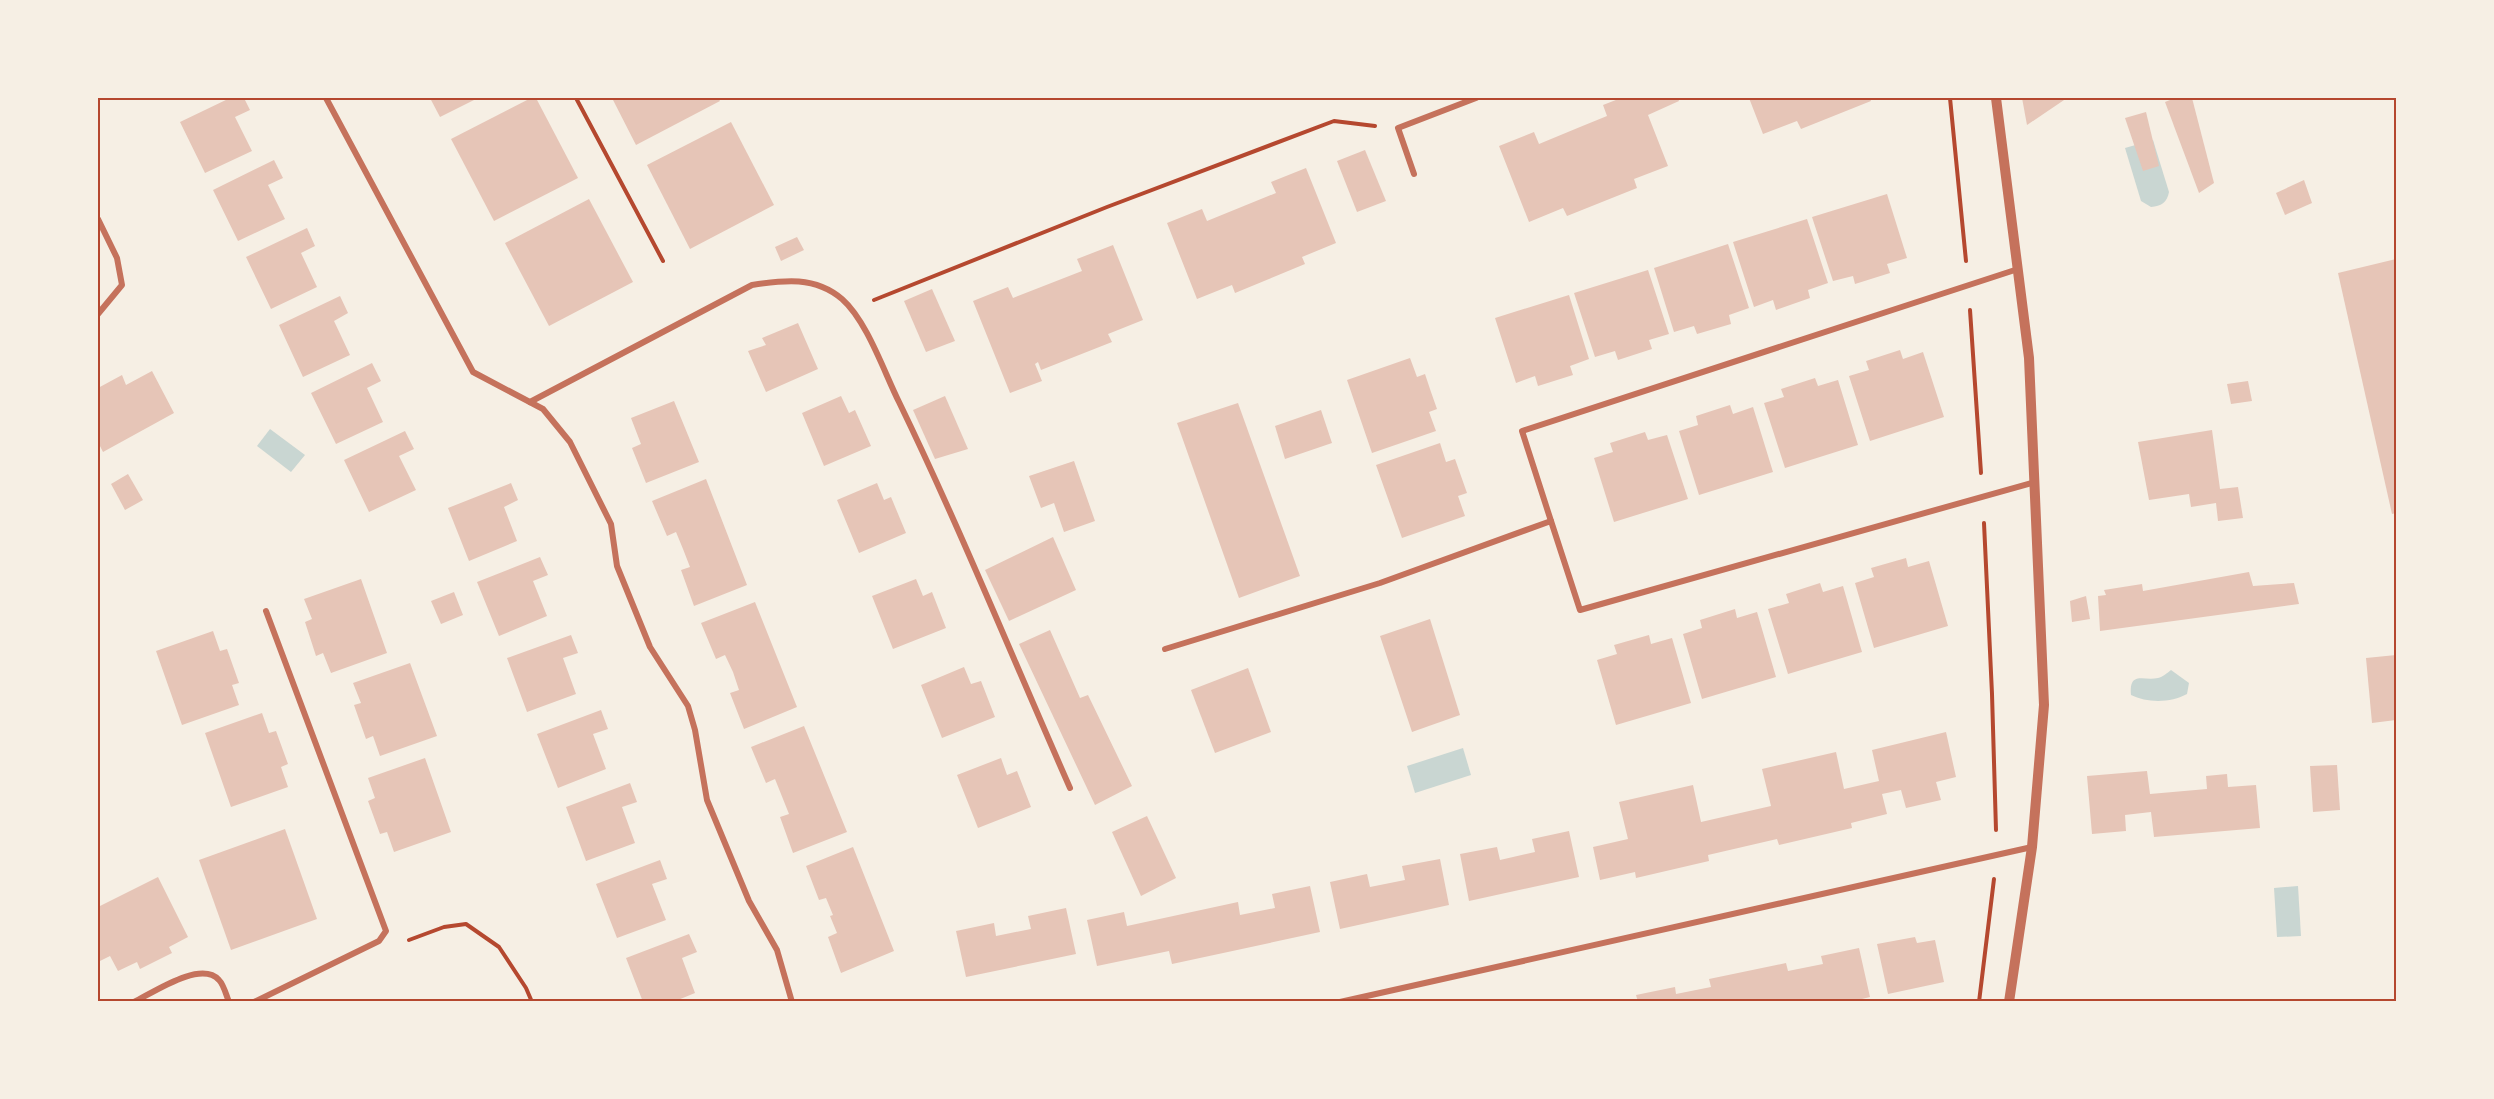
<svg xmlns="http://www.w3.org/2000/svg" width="2494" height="1099" viewBox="0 0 2494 1099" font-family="'Open Sans',sans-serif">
	<rect width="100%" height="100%" fill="#f6efe4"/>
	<!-- water -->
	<g fill="#c9d6d2">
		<path d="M2153 140 2169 192C2167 203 2161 206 2151 207L2141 201 2125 148Z"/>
		<path d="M270 429 305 455 291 472 257 446Z"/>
		<path d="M2171 670 2189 683 2187 694C2171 703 2147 703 2131 695 2129 671 2143 681 2158 678 2163 677 2167 673 2171 670Z"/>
		<path d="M1463 748 1471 775 1415 793 1407 766Z"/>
		<path d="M2298 886 2301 936 2277 937 2274 888Z"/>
	</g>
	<!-- building -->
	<g fill="#e6c5b7">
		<path d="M230 98H244L250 110 235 117 252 151 205 173 180 122Z"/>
		<path d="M430 98H478L440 117Z"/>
		<path d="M531 98H536L578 178 494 221 451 139Z"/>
		<path d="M612 98H718L720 101 636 145Z"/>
		<path d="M1621 98H1678L1679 101 1648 115 1668 166 1634 179 1637 188 1567 216 1563 208 1529 222 1499 146 1534 132 1539 144 1580 127 1607 116 1603 105Z"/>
		<path d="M1749 98H1870L1871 101 1801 129 1797 121 1763 134Z"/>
		<path d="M2022 98H2067L2027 125Z"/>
		<path d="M2175 98H2192L2214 183 2199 193 2165 102Z"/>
		<path d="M2146 112 2159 166 2143 171 2125 118Z"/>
		<path d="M731 122 774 205 690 249 647 165Z"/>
		<path d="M1365 150 1386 201 1357 212 1337 161Z"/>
		<path d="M274 160 283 178 268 185 285 219 238 241 213 190Z"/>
		<path d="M1306 168 1336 243 1302 257 1305 264 1235 293 1232 285 1197 299 1167 223 1202 209 1207 221 1276 193 1271 182Z"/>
		<path d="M2304 180 2312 203 2285 215 2276 193Z"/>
		<path d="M1887 194 1907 258 1887 264 1890 273 1855 284 1853 276 1833 281 1812 217Z"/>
		<path d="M589 199 633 282 549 326 505 243Z"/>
		<path d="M1807 219 1828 283 1808 290 1810 298 1776 310 1773 300 1754 307 1733 242Z"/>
		<path d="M307 228 315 246 301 253 317 287 271 309 246 257Z"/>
		<path d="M797 237 804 250 781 261 775 247Z"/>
		<path d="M1728 244 1749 308 1729 315 1731 324 1697 334 1694 326 1674 332 1654 268Z"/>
		<path d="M1113 245 1143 320 1108 334 1112 342 1041 370 1038 362 1035 364 1042 381 1010 393 973 301 1008 287 1013 298 1041 287 1082 271 1077 259Z"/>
		<path d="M2396 259V513L2392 514 2338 273Z"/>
		<path d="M1648 270 1669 334 1649 340 1652 349 1618 360 1615 351 1595 357 1574 293Z"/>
		<path d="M932 289 955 341 926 352 904 301Z"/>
		<path d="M1569 295 1589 359 1570 366 1573 375 1538 386 1535 376 1516 383 1495 318Z"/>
		<path d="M340 296 348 313 334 321 350 355 303 377 279 325Z"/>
		<path d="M798 323 818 369 766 392 748 351 766 345 762 338Z"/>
		<path d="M1900 350 1903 359 1923 352 1944 417 1870 441 1849 376 1869 370 1866 361Z"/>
		<path d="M1410 358 1417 377 1425 374 1431 392 1437 409 1429 412 1436 431 1372 453 1347 380Z"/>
		<path d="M372 363 381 381 367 388 383 422 336 444 311 393Z"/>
		<path d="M152 371 174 413 103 452 98 442V388L122 375 126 385Z"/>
		<path d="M1815 378 1818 386 1838 380 1858 445 1785 468 1764 403 1784 397 1781 389Z"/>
		<path d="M2248 381 2252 401 2231 404 2227 384Z"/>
		<path d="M841 396 849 413 855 410 871 446 824 466 802 413Z"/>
		<path d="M945 396 968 449 935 459 913 410Z"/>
		<path d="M674 401 699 462 646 483 632 448 641 444 631 418Z"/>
		<path d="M1238 403 1300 576 1239 598 1177 423Z"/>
		<path d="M1730 405 1733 414 1753 407 1773 472 1699 495 1679 431 1698 425 1696 416Z"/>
		<path d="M1321 410 1332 443 1285 459 1275 426Z"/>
		<path d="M2212 430 2220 489 2238 487 2243 518 2218 521 2216 503 2191 507 2189 494 2149 500 2138 442Z"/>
		<path d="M405 431 414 449 399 456 416 490 369 512 344 460Z"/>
		<path d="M1645 432 1648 440 1667 435 1688 499 1614 522 1594 458 1613 452 1610 443Z"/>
		<path d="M1440 443 1446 462 1455 459 1467 493 1458 496 1465 516 1402 538 1376 465Z"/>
		<path d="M1074 461 1095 521 1064 532 1054 503 1041 508 1029 476Z"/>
		<path d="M128 474 143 500 125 510 111 484Z"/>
		<path d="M706 479 747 585 694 606 681 570 690 567 683 549 676 532 667 536 652 501Z"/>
		<path d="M511 483 518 500 504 507 517 541 469 561 448 508Z"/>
		<path d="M877 483 884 500 891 497 906 533 859 553 837 500Z"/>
		<path d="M1053 537 1076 590 1009 621 985 570Z"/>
		<path d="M540 557 548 575 533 581 547 616 499 636 477 582Z"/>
		<path d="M1906 558 1908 567 1929 561 1948 626 1874 648 1855 583 1874 577 1871 568Z"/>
		<path d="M2249 572 2253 586 2294 583 2299 604 2100 631 2098 596 2106 595 2104 590 2142 584 2143 591Z"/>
		<path d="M361 579 387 653 331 673 323 653 316 656 305 622 312 619 304 599Z"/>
		<path d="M916 579 923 596 932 592 946 628 893 649 872 596Z"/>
		<path d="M1820 583 1823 592 1843 586 1862 652 1788 674 1768 609 1789 603 1786 594Z"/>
		<path d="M454 592 463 615 441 624 431 601Z"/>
		<path d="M2086 596 2090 619 2072 622 2070 601Z"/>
		<path d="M755 602 797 707 744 729 730 693 739 690 733 672 725 655 716 659 701 623Z"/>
		<path d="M1735 609 1737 618 1757 612 1776 677 1702 699 1683 634 1702 628 1700 620Z"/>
		<path d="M1430 619 1460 715 1412 732 1380 636Z"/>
		<path d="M1050 630 1080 698 1088 695 1132 786 1095 805 1019 644Z"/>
		<path d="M213 631 220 651 227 649 239 683 232 685 239 705 182 725 156 651Z"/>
		<path d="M571 635 578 653 563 658 576 694 527 712 507 658Z"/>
		<path d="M1649 635 1651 644 1672 638 1691 703 1616 725 1597 660 1617 654 1614 645Z"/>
		<path d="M2396 655V720L2372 723 2366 658Z"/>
		<path d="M410 663 437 736 380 756 373 736 366 739 354 705 361 703 353 683Z"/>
		<path d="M964 667 971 684 981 681 995 717 942 738 921 685Z"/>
		<path d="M1248 668 1271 732 1215 753 1191 690Z"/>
		<path d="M601 710 608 729 593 734 606 769 558 788 537 734Z"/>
		<path d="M262 713 269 733 276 731 288 764 281 767 288 787 231 807 205 733Z"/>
		<path d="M804 726 847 832 793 853 780 817 789 814 775 779 766 783 751 747Z"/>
		<path d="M1946 732 1956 777 1936 782 1941 800 1906 808 1901 790 1882 794 1887 814 1851 823 1852 828 1779 845 1777 839 1708 855 1709 861 1636 878 1635 872 1600 880 1593 847 1628 839 1619 802 1693 785 1701 822 1771 806 1762 769 1836 752 1844 789 1879 781 1872 750Z"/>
		<path d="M425 758 451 832 394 852 387 832 380 834 368 801 375 798 368 778Z"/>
		<path d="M1001 758 1007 775 1017 771 1031 807 978 828 957 775Z"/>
		<path d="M2337 765 2340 810 2313 812 2310 766Z"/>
		<path d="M2147 771 2150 794 2207 789 2206 776 2227 774 2228 787 2256 785 2260 828 2154 837 2151 812 2125 815 2126 831 2092 834 2087 776Z"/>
		<path d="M630 783 637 802 622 807 635 843 586 861 566 807Z"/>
		<path d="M1147 816 1176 878 1141 896 1112 832Z"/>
		<path d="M285 829 317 919 231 950 199 860Z"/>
		<path d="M1569 831 1579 877 1469 901 1460 854 1497 847 1500 860 1535 852 1532 839Z"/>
		<path d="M853 847 894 951 841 973 828 937 837 933 830 916 833 915 826 898 819 900 806 866Z"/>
		<path d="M1440 859 1449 905 1340 929 1330 882 1367 874 1370 887 1405 880 1402 866Z"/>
		<path d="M660 860 667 879 652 884 666 920 617 938 596 884Z"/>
		<path d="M158 877 188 937 169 947 172 953 140 969 137 962 118 971 110 956 98 962V907Z"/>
		<path d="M1310 886 1320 932 1172 964 1169 951 1097 966 1087 920 1124 912 1127 926 1238 902 1240 915 1275 908 1272 894Z"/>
		<path d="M1066 908 1076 954 966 977 956 931 994 923 996 936 1031 929 1028 916Z"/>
		<path d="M689 934 697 952 682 958 695 993 673 1002H643L626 958Z"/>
		<path d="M1915 937 1917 943 1935 940 1944 982 1888 994 1877 944Z"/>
		<path d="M1859 948 1870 997 1850 1002H1638L1636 995 1675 987 1676 994 1711 987 1709 979 1786 963 1788 971 1823 964 1821 956Z"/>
	</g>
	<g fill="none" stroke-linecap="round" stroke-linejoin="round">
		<!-- path -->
		<g stroke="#b5482f" stroke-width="4">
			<path d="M576 98 663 261"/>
			<path d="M1950 98 1966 261"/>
			<path d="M874 300 1107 207 1334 121 1375 126"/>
			<path d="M1970 310 1981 473"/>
			<path d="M1984 523 1992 694 1996 830"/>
			<path d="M409 940 444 927 466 924 499 947 526 988 532 1002"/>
			<path d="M1979 1002 1994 879"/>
		</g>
		<!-- minor -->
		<g stroke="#c5725c" stroke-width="6">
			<path d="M326 98 473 372 543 409 570 442 611 524 617 566 650 647 688 706 695 730 707 800 749 901 777 950 792 1002"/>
			<path d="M1414 174 1398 128 1476 98"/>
			<path d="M98 219 117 258 122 285 98 314"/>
			<path d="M530 402 752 285C784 280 815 276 842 299 867 321 884 372 899 402 960 528 1013 659 1070 788"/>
			<path d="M1551 521 1522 431 2018 269"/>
			<path d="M1165 649 1380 583 1551 521 1580 610 2035 482"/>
			<path d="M134 1002C154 992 201 960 219 980 224 985 226 995 229 1002"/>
			<path d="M254 1002 379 941 386 931 266 611"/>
			<path d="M1340 1002 2032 847"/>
		</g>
		<!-- tertiary -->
		<path stroke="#c5725c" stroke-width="10" d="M1996 98 2029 358 2044 705 2032 847 2009 1002"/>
	</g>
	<!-- border -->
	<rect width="2494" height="1099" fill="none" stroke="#f6efe4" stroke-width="198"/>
	<rect x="99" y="99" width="2296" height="901" fill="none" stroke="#b5482f" stroke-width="2"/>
</svg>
